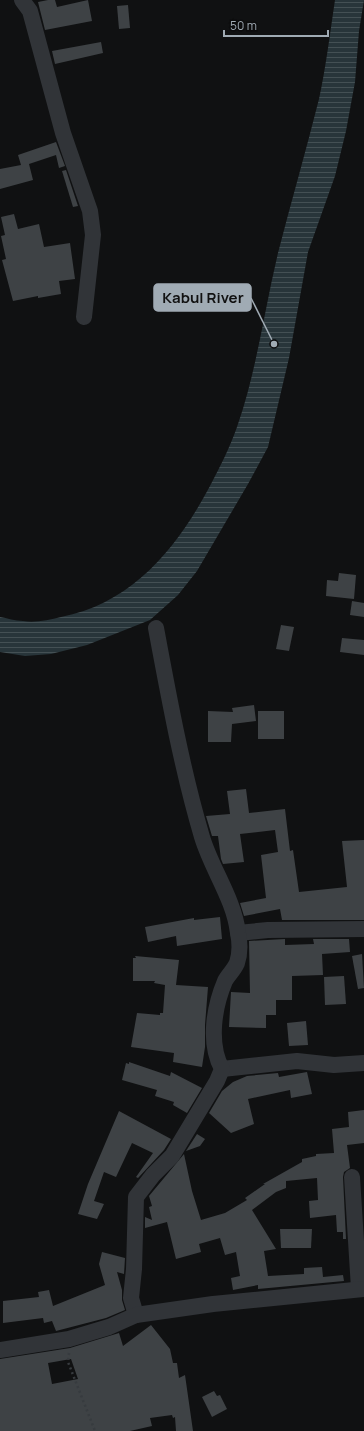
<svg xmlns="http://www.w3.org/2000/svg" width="364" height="1431" viewBox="0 0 364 1431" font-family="Manrope,sans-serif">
	<defs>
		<pattern id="water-rules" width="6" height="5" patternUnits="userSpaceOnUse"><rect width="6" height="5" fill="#28353a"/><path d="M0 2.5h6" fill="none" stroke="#445054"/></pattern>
	</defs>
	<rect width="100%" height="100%" fill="#101112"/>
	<!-- water -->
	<path fill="url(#water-rules)" d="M335 0H364L359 31 355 82 346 131 335 176 308 252 289 358 268 447 248 484 197 571 178 595 150 620 87 645 51 654 25 656 0 652V617C7 618 15 621 23 621 35 623 49 620 61 617 133 603 177 548 210 486 220 467 230 447 237 427 257 370 264 311 278 253 291 202 306 151 319 99 326 67 330 33 335 0Z"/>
	<!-- building -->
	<g fill="#3e4245" fill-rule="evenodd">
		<path d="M48 0H55L57 7 88 0 92 21 45 30 38 2Z"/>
		<path d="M128 5 130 28 119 29 117 6Z"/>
		<path d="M101 42 103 53 55 64 52 51Z"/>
		<path d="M56 142 65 166 59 168 56 155 29 164 33 180 0 189V169L21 165 18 155Z"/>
		<path d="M66 170 78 206 73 207 62 171Z"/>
		<path d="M14 214 18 229 39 224 44 247 70 243 75 279 59 281 61 294 38 298V296L13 301 2 260 6 259 1 236 5 235 1 217Z"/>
		<path d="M339 573 356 575 354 599 326 596 327 580 338 581Z"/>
		<path d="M352 601 364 603V617L350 615Z"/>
		<path d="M281 625 294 627 289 651 276 649Z"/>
		<path d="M342 638 364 640V655L340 652Z"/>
		<path d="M254 705 256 721 232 724 231 742H208V711L233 712 232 708Z"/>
		<rect x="258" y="711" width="26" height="28"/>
		<path d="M246 789 249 813 285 809 290 851 293 850 299 892 347 887 342 841 364 840V920H282L280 909 244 916 240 903 266 898 261 855 278 852 275 830 240 834 244 862 223 864 221 859 218 836H212L206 816 230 814 227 791Z"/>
		<path d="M220 917 222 939 177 946 176 936 148 942 145 927 194 918V920Z"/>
		<path d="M285 939V945L314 944 313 939H349L350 952 322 954 323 975 292 976V1000H276V1015H266V1028L229 1027 231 992 250 993 249 941Z"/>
		<path d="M362 954 364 988 358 989 352 956Z"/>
		<path d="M135 956 179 960 176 985 208 987 205 1025V1047L202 1067 173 1062 174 1053 131 1047 137 1013 160 1015V1013H163L165 985 154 983 155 981H133V958H136Z"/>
		<path d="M344 976 346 1004 325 1005 324 977Z"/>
		<path d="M306 1021 308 1045 289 1046 287 1023Z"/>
		<path d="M129 1062 170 1076 171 1072 202 1088 187 1113 173 1105 174 1102 155 1096 157 1090 122 1080 126 1063 129 1064Z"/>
		<path d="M307 1072 312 1094 291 1098 290 1090 248 1099 254 1124 231 1133 209 1113 222 1091 233 1082 247 1076 278 1073 279 1077Z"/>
		<path d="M364 1110V1143L347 1145 350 1168 344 1172 343 1177 346 1239H343V1232H337L336 1215 310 1218 309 1201 318 1200 317 1178 286 1181V1188L276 1192 252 1210 276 1249 264 1251 268 1276 304 1274V1268L322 1267 323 1277 343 1275 344 1281 258 1289V1285L233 1290 231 1278 240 1276 236 1252 225 1255 220 1238 199 1244 201 1252 176 1259 167 1222 145 1228V1217L152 1220 149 1207 152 1206 149 1196 184 1154 192 1191 201 1220 225 1213 247 1200 245 1198 265 1184H263L302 1162V1159L316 1156V1154L334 1153 332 1129 349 1127 348 1112Z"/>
		<path d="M119 1111 171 1139 164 1150 138 1178 136 1177 153 1153 132 1143 116 1177 104 1172 94 1201 104 1204 97 1219 78 1214 88 1184Z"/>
		<path d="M197 1134 205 1139 200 1146 186 1151Z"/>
		<path d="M280 1229H312L311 1248H281Z"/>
		<path d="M102 1252 125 1258 124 1274 117 1272 122 1290V1300L125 1310 106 1318 56 1331 52 1321 44 1323 43 1318 3 1323V1301L39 1297 38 1292 49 1290 53 1306 105 1285 99 1264Z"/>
		<path d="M151 1325 170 1349 173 1363H177L179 1378 185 1375 193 1431H176L175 1417 173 1418 172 1415 150 1418 152 1426 130 1431H0V1359L70 1348 119 1333 123 1346ZM71 1359 78 1379 52 1384 48 1363Z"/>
		<path d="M214 1391 217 1396 220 1395 227 1409 212 1417 202 1397Z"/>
	</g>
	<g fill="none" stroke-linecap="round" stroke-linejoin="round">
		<!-- path -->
		<path stroke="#373b3f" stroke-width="2.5" stroke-dasharray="2 3" stroke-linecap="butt" d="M69 1353 68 1362 95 1431"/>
		<!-- minor -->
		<g stroke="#313438" stroke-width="16">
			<path d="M22 0 30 11 63 133 90 211 93 235 84 317"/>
			<path d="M238 933 268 930 364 929"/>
			<path d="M222 1069 297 1061 334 1065 364 1063"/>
			<path d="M352 1177 359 1289"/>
			<path d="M136 1315 131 1298 134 1269 136 1197 153 1175 172 1156 217 1081 222 1069C208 1043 214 1007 225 981 228 975 234 970 237 963 240 954 240 943 238 933 234 899 212 870 202 837 182 769 169 698 156 628"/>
			<path d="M0 1350 69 1339 109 1327 136 1315 213 1304 364 1289"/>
		</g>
	</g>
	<!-- callouts -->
	<path fill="none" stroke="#a0abb4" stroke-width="1.5" d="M274 344L251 298"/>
	<circle fill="#a0abb4" stroke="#0c0c0d" stroke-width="1.5" cx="274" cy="344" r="4"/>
	<rect fill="#a0abb4" stroke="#a0abb4" stroke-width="1.5" x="154" y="284" width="97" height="27" rx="4"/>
	<g font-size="15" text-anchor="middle" font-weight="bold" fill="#111">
		<text x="203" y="303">Kabul River</text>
	</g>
	<!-- scale -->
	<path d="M224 30v6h104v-6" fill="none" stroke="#a0abb4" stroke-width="2"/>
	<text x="230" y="30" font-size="12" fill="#a0abb4" stroke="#0c0c0d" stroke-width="3" paint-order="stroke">50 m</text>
</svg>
